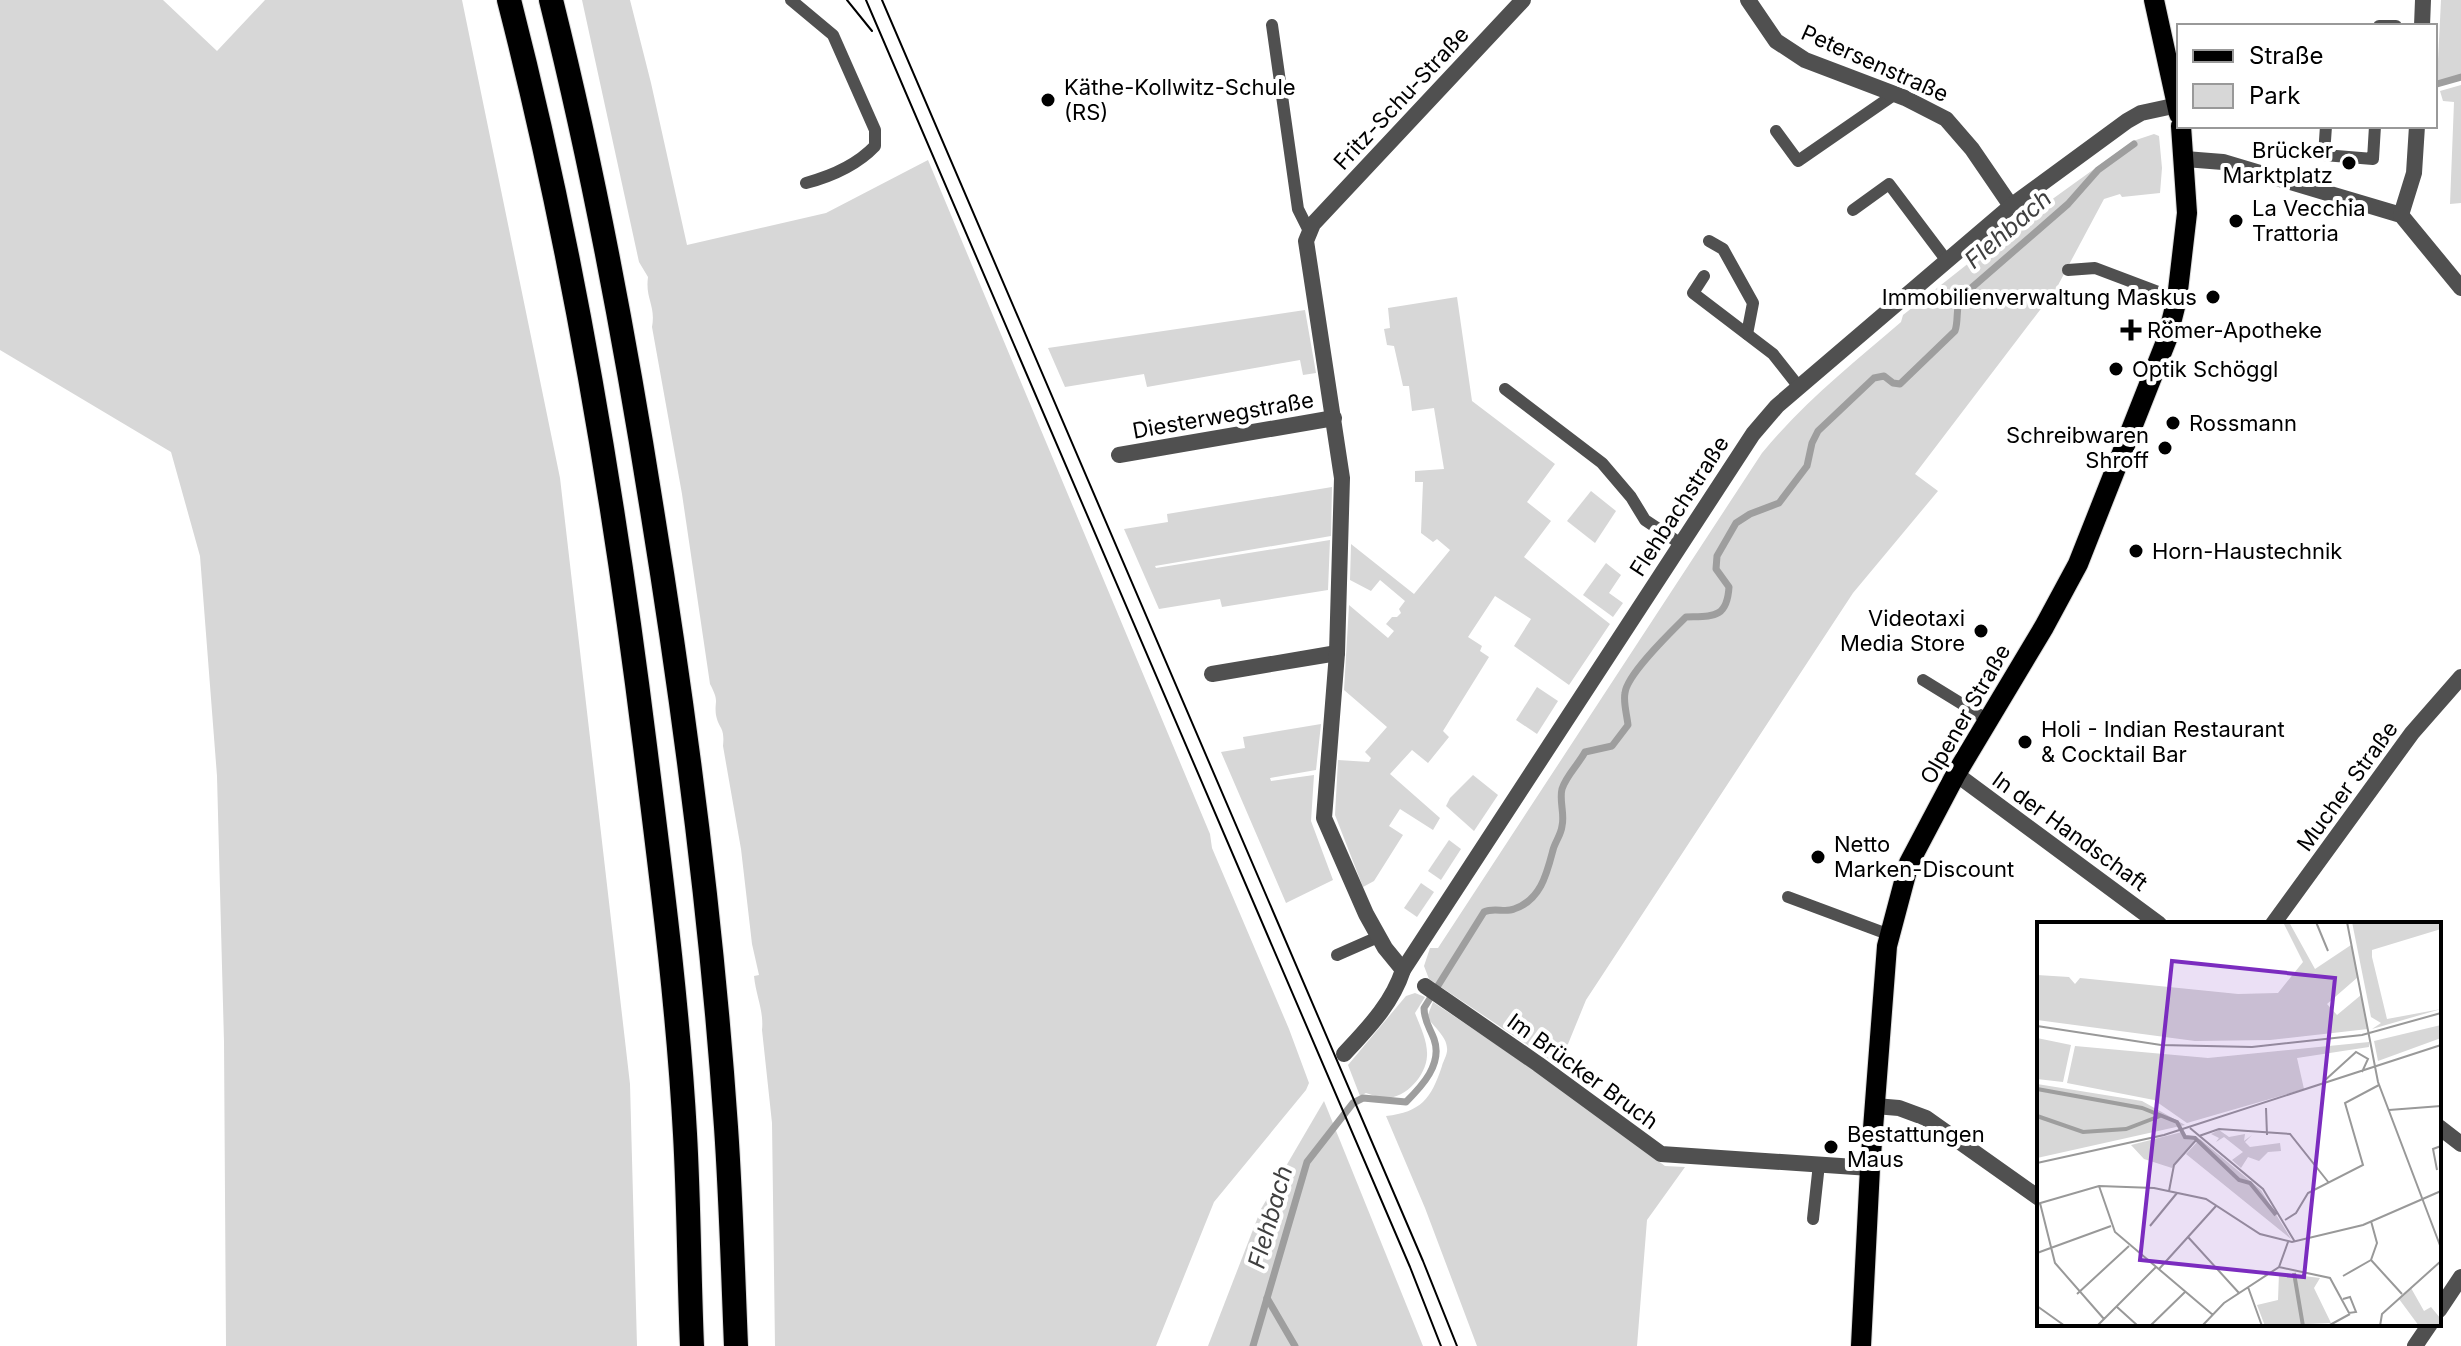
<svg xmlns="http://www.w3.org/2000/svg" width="2461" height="1346" viewBox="0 0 2461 1346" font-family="Inter,sans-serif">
	<rect width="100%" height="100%" fill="#fff"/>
	<!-- green -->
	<g fill="#d7d7d7">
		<path d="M0 0H163L217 51 265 0H462L560 478 630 1084 637 1346H226L224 1042 217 776 200 556 171 452 0 350Z"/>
		<path d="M582 0H630L651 83 687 245 826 213 928 160 1210 834 1212 848 1289 1029 1309 1083 1306 1090 1214 1202 1156 1346H775L772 1123 762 1030C764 1011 756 996 754 976L759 975 752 944 741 849 723 746C725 726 719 730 716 715 714 700 720 703 710 684L682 494 652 327C656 305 645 299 648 277L639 262Z"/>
		<path d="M2441 0H2461V76L2437 81Z"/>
		<path d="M2461 85V203L2450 204 2454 102 2443 101 2440 91Z"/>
		<path d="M2154 134 2159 136 2162 168 2160 193 2122 197 2120 194 2104 199 2056 289 1915 474 1938 491 1853 593 1586 1000 1559 1066 1429 979 1424 966 1430 948H1438L1762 453C1803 403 1852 364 1901 322L1903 315 2022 221 2133 141Z"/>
		<path d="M1457 297 1472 401 1555 464 1527 502 1551 521 1524 557 1610 624 1569 685 1514 646 1531 619 1495 596 1468 637 1482 646 1480 651 1489 657 1443 731 1449 737 1428 763 1412 750 1390 774 1440 818 1433 830 1400 809 1389 826 1403 835 1374 881 1363 887 1335 815 1338 760 1369 762 1371 758 1365 752 1387 727 1344 690 1349 605 1388 638 1394 631 1386 624 1392 617H1397L1401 613 1399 609 1405 601 1380 580 1371 591 1350 580 1351 544 1414 594 1450 550 1437 539 1433 542 1421 533 1423 482H1415V471L1444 469 1434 408 1412 411 1409 386H1403L1394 346 1387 345 1384 329 1390 328 1388 308Z"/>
		<path d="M1305 310 1316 373 1303 375 1300 360 1147 387 1144 374 1065 387 1048 348Z"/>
		<path d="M1332 487 1331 536 1155 566 1156 568 1330 540 1328 590 1222 607 1220 599 1159 609 1124 529 1168 522 1167 514Z"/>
		<path d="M1591 491 1616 511 1595 543 1567 521Z"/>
		<path d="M1606 563 1621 575 1609 593 1623 603 1613 617 1583 595Z"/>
		<path d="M1537 687 1558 701 1537 734 1516 720Z"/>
		<path d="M1321 724 1316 770 1270 778 1271 781 1314 775 1311 821 1333 880 1286 903 1221 752 1245 748 1243 737Z"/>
		<path d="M1473 775 1498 795 1474 831 1446 806 1450 798Z"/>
		<path d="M1449 840 1461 849 1441 880 1428 871Z"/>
		<path d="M1421 883 1434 892 1417 917 1404 908Z"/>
		<path d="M1415 993 1425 997 1415 1013C1420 1026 1428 1042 1427 1056 1426 1076 1405 1099 1385 1098 1378 1097 1372 1095 1366 1093L1360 1096 1348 1065 1406 996Z"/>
		<path d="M1433 1002 1543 1076 1665 1166 1685 1167 1647 1220 1637 1346H1477L1425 1208 1386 1116C1421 1112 1431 1099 1442 1066 1443 1061 1448 1054 1447 1048 1447 1037 1433 1026 1427 1017Z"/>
		<path d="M1324 1101 1423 1346H1208L1261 1209Z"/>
	</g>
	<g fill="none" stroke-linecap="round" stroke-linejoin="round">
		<!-- stream -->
		<g stroke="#9e9e9e" stroke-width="7">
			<path d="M2437 84 2461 77"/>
			<path d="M1267 1298 1295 1346"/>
			<path d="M1253 1346 1307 1162 1353 1103 1363 1098 1406 1102C1422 1086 1443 1064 1434 1039 1430 1028 1424 1021 1424 1008L1484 912C1494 907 1505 913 1514 909 1541 900 1547 873 1553 850 1555 842 1561 835 1562 826 1565 814 1559 801 1562 789 1566 776 1578 765 1585 752L1612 746 1628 725C1627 715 1623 702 1625 693 1627 674 1672 631 1686 617 1713 616 1727 619 1729 587L1716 569 1717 556 1736 523 1750 514 1779 503 1807 466 1812 443 1818 431 1874 378 1884 376 1893 383 1900 384 1955 331C1959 319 1955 308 1961 297L2068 204 2098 170 2134 144"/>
		</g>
		<defs>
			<g id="primary">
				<path d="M2154 0 2179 114"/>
				<path d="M1861 1346 1870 1168 1887 946 1909 863 1956 774 2044 627 2078 564 2167 339 2177 299 2187 213 2181 126"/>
			</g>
			<g id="motorway">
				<path d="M509 0C572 245 614 496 645 746 661 875 678 1005 685 1134 689 1205 689 1275 692 1346"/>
				<path d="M551 0C593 168 625 339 652 510 685 714 712 921 726 1127 731 1200 733 1273 736 1346"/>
			</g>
		</defs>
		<!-- primary casing -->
		<use href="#primary" stroke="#dbdbdb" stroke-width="22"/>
		<!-- motorway casing -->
		<use href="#motorway" stroke="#dbdbdb" stroke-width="26"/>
		<!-- service -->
		<g stroke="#505050" stroke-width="12">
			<path d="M791 0 833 35 875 130V146C856 166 832 176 806 183"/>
			<path d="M1272 25 1298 209 1309 231"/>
			<path d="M2379 26H2396"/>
			<path d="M2326 126 2324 155 2373 159 2375 126"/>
			<path d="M1776 131 1798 161 1895 94"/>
			<path d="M1853 210 1889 184 1947 261"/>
			<path d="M1709 241 1723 249 1753 303 1747 334"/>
			<path d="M2068 270 2095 268 2177 299"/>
			<path d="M1704 276 1693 293 1773 354 1799 387"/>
			<path d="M1505 389 1602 463 1631 497 1645 520 1681 544"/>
			<path d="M1923 680 1988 720"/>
			<path d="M1788 897 1890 935"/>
			<path d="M1337 955 1378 937"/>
			<path d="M1813 1219 1819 1164"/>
		</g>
		<!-- minor -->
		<g stroke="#505050" stroke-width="16">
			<path d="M1748 0 1776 41 1805 60 1905 98 1946 119 1972 149 2011 206"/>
			<path d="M2422 26 2423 0"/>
			<path d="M2185 159 2223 162 2401 215 2461 288"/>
			<path d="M2401 215 2414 173 2417 126"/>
			<path d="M1119 455 1334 418"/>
			<path d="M1212 674 1337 653"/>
			<path d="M1956 774 2159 924"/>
			<path d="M2273 924 2412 733 2461 677"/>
			<path d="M1403 970 1385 948 1366 914 1324 818 1337 653 1342 478 1306 241 1313 224 1523 0"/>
			<path d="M1425 986 1538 1064 1661 1154 1870 1168"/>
			<path d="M1344 1054C1368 1028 1392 1004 1403 970L1753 434 1777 406 2011 206 2127 121 2141 113 2178 105"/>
			<path d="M1875 1106 1899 1108 1926 1118 2039 1198"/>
			<path d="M2439 1127 2461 1144"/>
			<path d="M2439 1310 2461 1277"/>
			<path d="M2415 1346 2430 1324"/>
		</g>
		<!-- primary -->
		<use href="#primary" stroke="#000" stroke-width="20"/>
		<!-- motorway -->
		<use href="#motorway" stroke="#000" stroke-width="24"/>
		<!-- tram -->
		<g stroke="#000" stroke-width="2">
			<path d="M847 0 872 31"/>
			<path d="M866 0 1410 1267 1441 1346"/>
			<path d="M882 0 1423 1261 1457 1346"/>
		</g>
	</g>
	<!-- markers -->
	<g fill="#000" stroke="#fff" stroke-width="3">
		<circle cx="1048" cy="100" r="8"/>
		<circle cx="2349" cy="163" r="8"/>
		<circle cx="2236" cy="221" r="8"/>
		<circle cx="2213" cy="297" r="8"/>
		<path d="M2127 318h8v8h8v8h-8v8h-8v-8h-8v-8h8z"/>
		<circle cx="2116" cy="369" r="8"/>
		<circle cx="2173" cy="423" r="8"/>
		<circle cx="2165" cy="448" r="8"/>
		<circle cx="2136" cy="551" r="8"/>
		<circle cx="1981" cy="631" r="8"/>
		<circle cx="2025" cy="742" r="8"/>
		<circle cx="1818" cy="857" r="8"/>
		<circle cx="1831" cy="1147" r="8"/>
	</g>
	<g text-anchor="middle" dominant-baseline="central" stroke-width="8" stroke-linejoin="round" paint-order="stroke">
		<!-- street labels -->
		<g font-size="22" fill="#000" stroke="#fff">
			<text transform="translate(1875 63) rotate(24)">Petersenstraße</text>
			<text transform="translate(1401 98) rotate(-47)">Fritz-Schu-Straße</text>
			<text transform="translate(1223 415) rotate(-10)">Diesterwegstraße</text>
			<text transform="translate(1679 506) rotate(-57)">Flehbachstraße</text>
			<text transform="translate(1965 714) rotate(-60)">Olpener Straße</text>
			<text transform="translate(2347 786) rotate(-54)">Mucher Straße</text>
			<text transform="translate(2070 831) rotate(36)">In der Handschaft</text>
			<text transform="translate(1583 1071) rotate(36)">Im Brücker Bruch</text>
		</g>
		<!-- poi labels -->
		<g font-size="22" fill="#000" stroke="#fff" text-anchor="start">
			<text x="1064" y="87">Käthe-Kollwitz-Schule<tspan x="1064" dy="25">(RS)</tspan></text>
			<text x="2333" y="150" text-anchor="end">Brücker<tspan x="2333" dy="25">Marktplatz</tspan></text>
			<text x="2252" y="208">La Vecchia<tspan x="2252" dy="25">Trattoria</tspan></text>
			<text x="2197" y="297" text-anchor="end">Immobilienverwaltung Maskus</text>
			<text x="2147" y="330">Römer-Apotheke</text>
			<text x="2132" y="369">Optik Schöggl</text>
			<text x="2189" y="423">Rossmann</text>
			<text x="2149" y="435" text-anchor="end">Schreibwaren<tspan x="2149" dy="25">Shroff</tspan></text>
			<text x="2152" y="551">Horn-Haustechnik</text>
			<text x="1965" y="618" text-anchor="end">Videotaxi<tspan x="1965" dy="25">Media Store</tspan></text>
			<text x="2041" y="729">Holi - Indian Restaurant<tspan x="2041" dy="25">&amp; Cocktail Bar</tspan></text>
			<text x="1834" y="844">Netto<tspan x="1834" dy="25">Marken-Discount</tspan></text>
			<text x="1847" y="1134">Bestattungen<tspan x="1847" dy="25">Maus</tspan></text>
		</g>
		<!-- water labels -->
		<g font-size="24" font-style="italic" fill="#3f3f3f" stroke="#fff">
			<text transform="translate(2008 229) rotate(-41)">Flehbach</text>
			<text transform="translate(1270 1217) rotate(-74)">Flehbach</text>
		</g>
	</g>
	<!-- overview -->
	<g transform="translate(2037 922)">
		<rect width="404" height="404" fill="#fff"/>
		<path d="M246 0H252L278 47 314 23 321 55 290 82 300 93 324 73 331 107 233 118 158 119 0 98V53L32 55 38 62 43 56 201 72 241 71 266 40ZM315 0H404V7L335 28V35L350 97 404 87 335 107 344 101 334 95ZM404 103V116L341 139 337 119ZM0 116 34 123 26 160 0 157ZM332 120V125L260 136 267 167 150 201 117 178 30 161 38 124 171 136ZM0 162 105 179 148 203 0 236ZM182 208 192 215 208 212 207 219 215 213 208 220 213 225 243 221 244 229 231 230 222 239 211 235 204 246 195 238 206 230 187 215 179 220 182 216 174 212ZM145 210 149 217 158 218 135 246 107 237 94 223ZM163 217 224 268 254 317 149 232ZM242 351 283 356 277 366 294 401 228 404 220 383 241 378ZM374 366 387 389 394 385 404 397V404H382L362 377Z" fill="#d7d7d7"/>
		<path fill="none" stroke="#9e9e9e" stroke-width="4" d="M0 167 105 186 140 200 148 215 158 216 202 258 213 261 239 293M0 194 46 210 89 207 123 194M257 351 266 404"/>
		<path fill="none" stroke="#999" stroke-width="2" d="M279 0 291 29M310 0 341 160 404 326M0 104 124 123 215 125 325 113 404 91M286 160 319 130 331 137 325 150M229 186 230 213M352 188 404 184M153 206 226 267 258 320M162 214 182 207 253 212 292 261M0 241 127 213 404 123M400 248 396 227 404 224M62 264 78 310 176 393M132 269 137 243 160 217M3 281 18 341 67 397M0 282 62 264 117 266 169 277 223 312 255 320 326 303 404 269M248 298 259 291 271 271 326 243 308 181 342 163M334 299 340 321 334 338 365 372M113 304 140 271M151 315 202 371M0 331 74 304M242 345 293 356 312 391 319 390 313 375 306 377M122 347 179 284M306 354 334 338M211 365 225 404M40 372 92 324M0 384 28 404M80 385 101 404M60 404 119 345M113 404 148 370M165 404 187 381 242 345 251 320M291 404 313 392M343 404 345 392 404 339"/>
		<path fill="#7b2cbf" fill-opacity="0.15" stroke="#7b2cbf" stroke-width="4" d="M135 39 298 56 267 355 103 338Z"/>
		<rect width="404" height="404" fill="none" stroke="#000" stroke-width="4"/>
	</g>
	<!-- legend -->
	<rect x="2177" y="24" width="260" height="104" fill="#ffffff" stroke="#999999" stroke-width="2"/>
	<rect x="2193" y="50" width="40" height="12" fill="#000000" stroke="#999999" stroke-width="2"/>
	<text x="2249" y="64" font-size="24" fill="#000000">Straße</text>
	<rect x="2193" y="84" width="40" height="24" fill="#d7d7d7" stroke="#999999" stroke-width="2"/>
	<text x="2249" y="104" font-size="24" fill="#000000">Park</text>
</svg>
